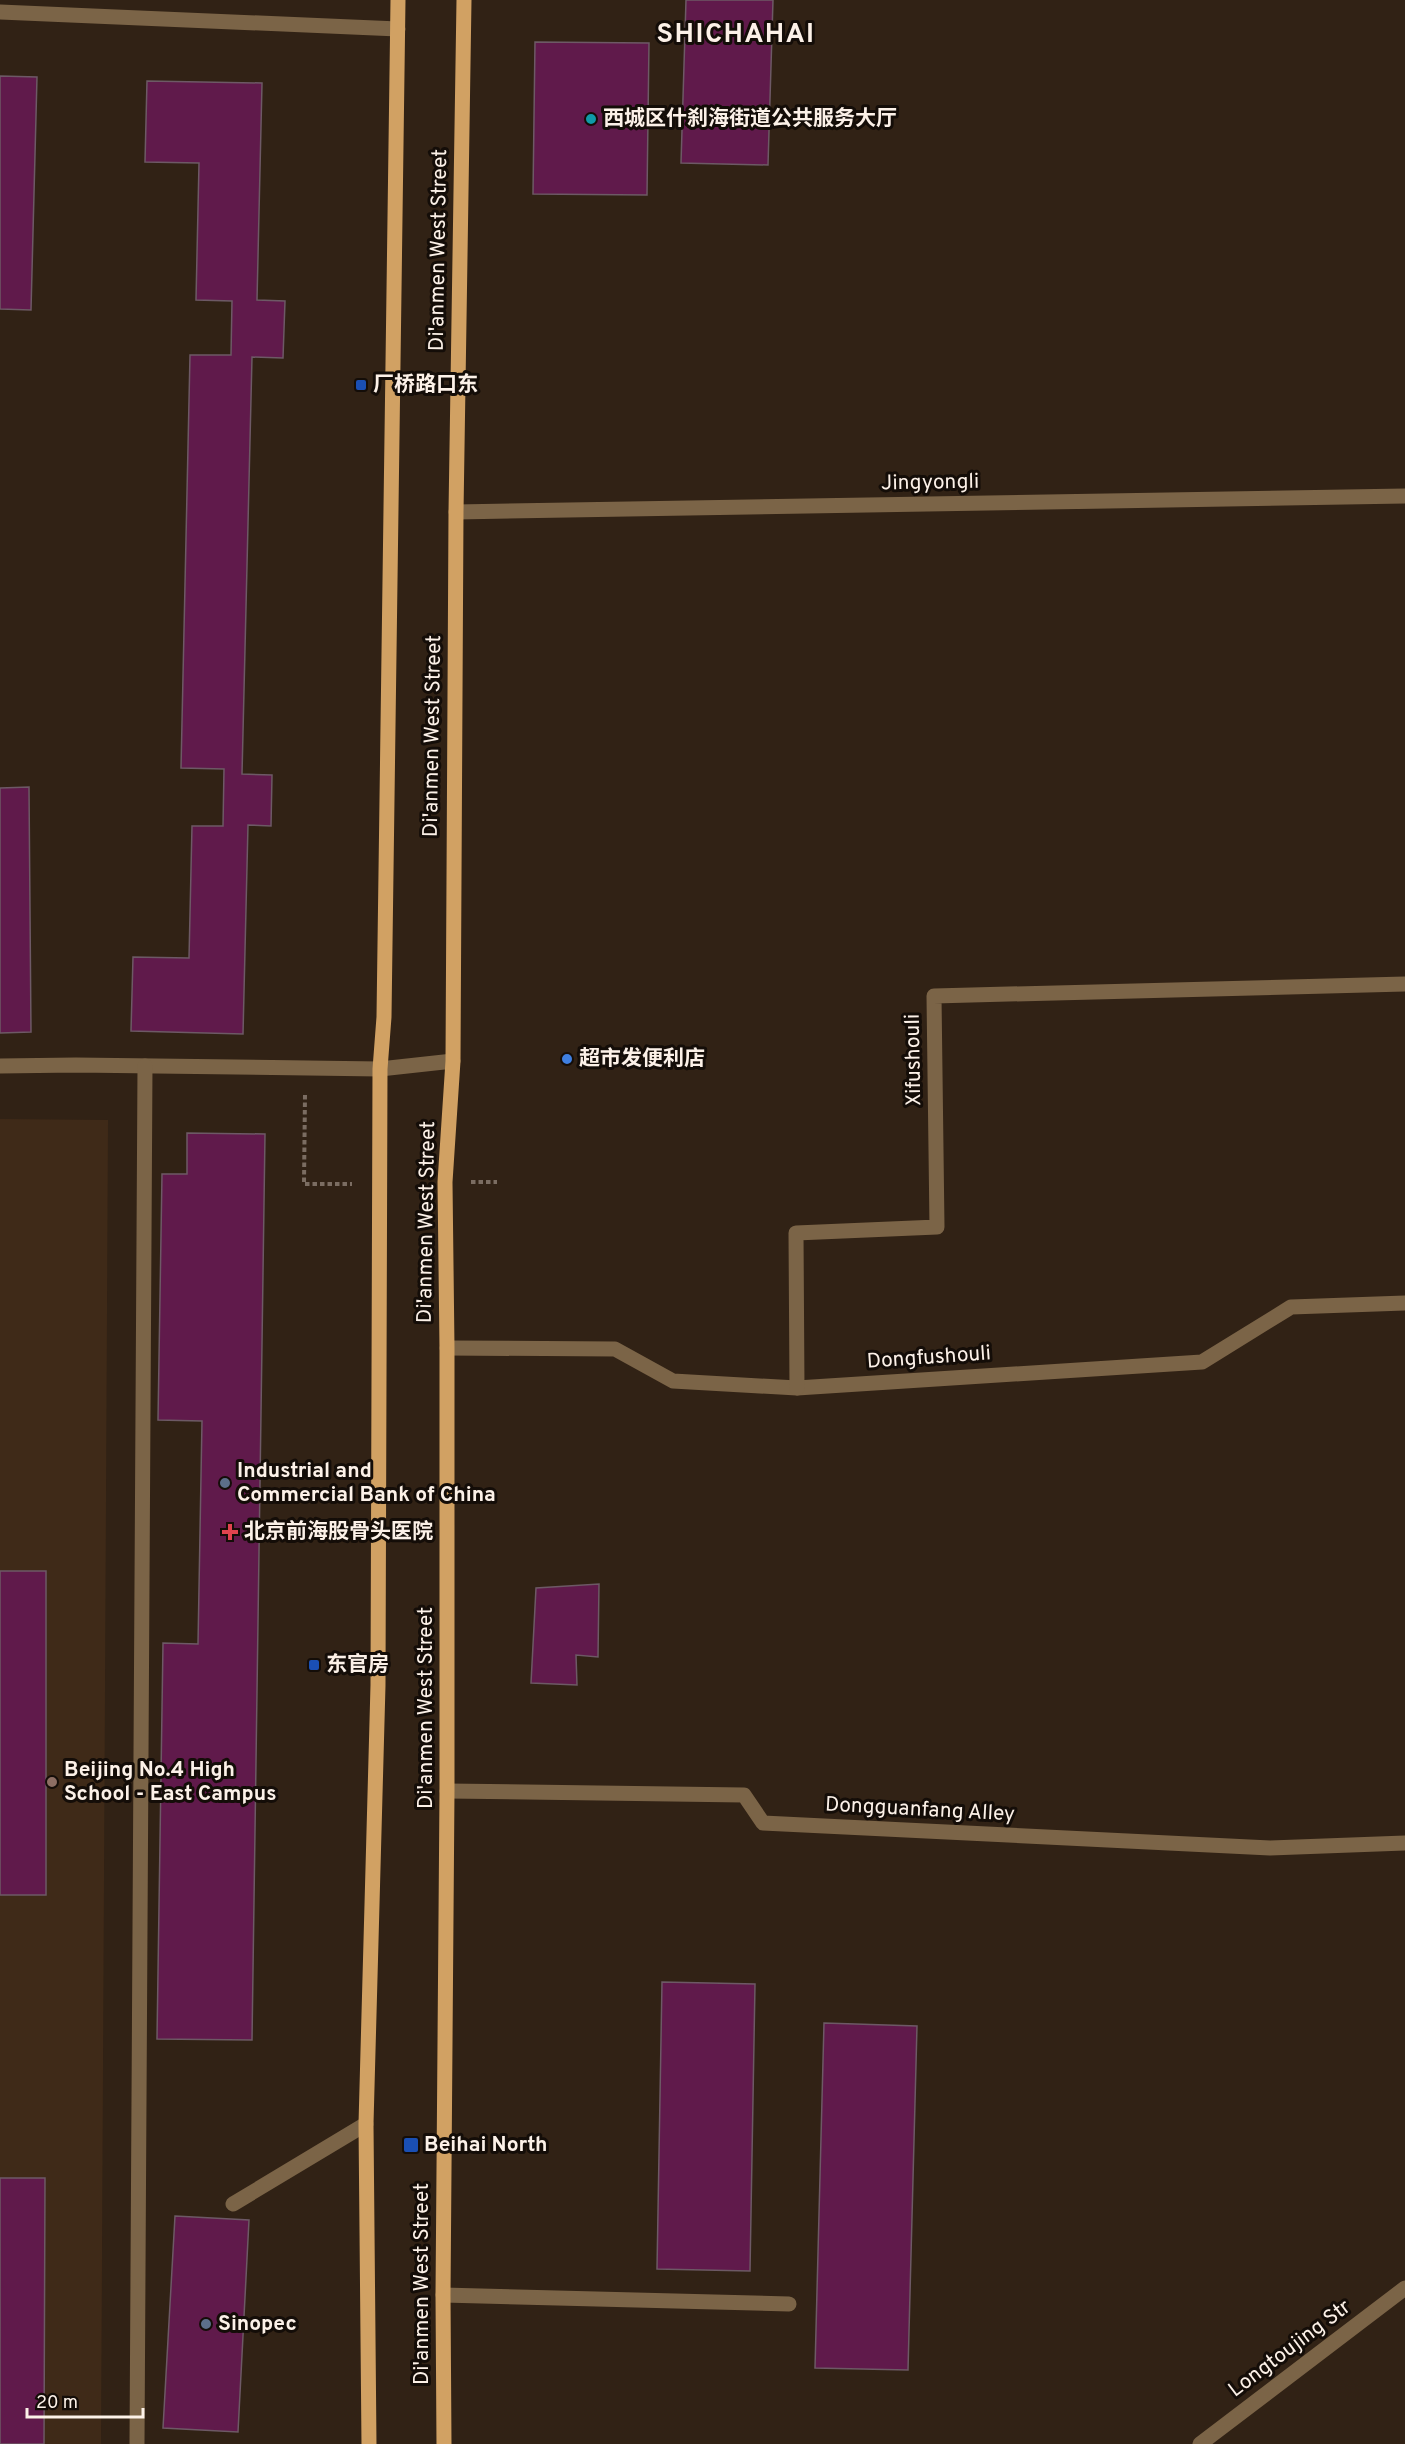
<svg xmlns="http://www.w3.org/2000/svg" width="1405" height="2444" viewBox="0 0 1405 2444" font-family="Overpass,'Noto Sans SC',sans-serif">
	<rect width="100%" height="100%" fill="#312215"/>
	<!-- built -->
	<path fill="#3f2a18" d="M0 1119 108 1120 101 2444H0Z"/>
	<!-- building -->
	<g fill="#601a4b" stroke="#6d5965" stroke-width="1.5">
		<path d="M686 0H773L768 165 681 163Z"/>
		<path d="M535 42 649 43 647 195 533 194Z"/>
		<path d="M0 76 37 77 31 310 0 309Z"/>
		<path d="M147 81 262 83 257 300 285 301 283 358 252 357 242 774 272 775 271 826 248 825 243 1034 131 1031 133 957 189 958 192 826H223L224 769 181 768 190 355H231L232 301 196 300 199 163 145 162Z"/>
		<path d="M29 787 31 1032 0 1033V788Z"/>
		<path d="M187 1133 265 1134 252 2040 157 2039 163 1643 198 1644 202 1421 158 1420 162 1174H187Z"/>
		<rect x="0" y="1571" width="46" height="324"/>
		<path d="M599 1584 598 1657 576 1655 577 1685 531 1683 536 1588Z"/>
		<path d="M662 1982 755 1984 750 2271 657 2269Z"/>
		<path d="M824 2023 917 2026 908 2370 815 2368Z"/>
		<path d="M0 2178H45L44 2444H0Z"/>
		<path d="M175 2216 249 2220 238 2432 163 2428Z"/>
	</g>
	<g fill="none" stroke-linecap="round" stroke-linejoin="round">
		<!-- path -->
		<g stroke="#7b6d62" stroke-width="4" stroke-dasharray="4.5 3" stroke-linecap="butt">
			<path d="M305 1095 304 1184H352"/>
			<path d="M471 1182H497"/>
		</g>
		<!-- service -->
		<g stroke="#7b6447" stroke-width="15">
			<path d="M447 1791 744 1795 763 1823 1270 1848 1405 1843"/>
			<path d="M233 2204 366 2124"/>
			<path d="M443 2295 789 2304"/>
			<path d="M1200 2444 1405 2288"/>
		</g>
		<!-- minor -->
		<g stroke="#7b6447" stroke-width="15">
			<path d="M0 12 398 29"/>
			<path d="M456 512 1405 496"/>
			<path d="M0 1066 76 1065 380 1069 453 1061"/>
			<path d="M447 1348 615 1349 673 1381 797 1388 1202 1362 1291 1307 1405 1303"/>
			<path d="M797 1388 796 1233 937 1227 934 996 1405 984"/>
			<path d="M137 2444 145 1066"/>
		</g>
		<!-- primary -->
		<g stroke="#d1a163" stroke-width="15">
			<path d="M369 2444 366 2124 378 1685 380 1069 384 1017 398 0"/>
			<path d="M444 2444 443 2295 447 1791V1348L445 1182 453 1061 456 512 464 0"/>
		</g>
	</g>
	<!-- markers -->
	<circle fill="#0f9aa8" stroke="#140d08" stroke-width="2" cx="591" cy="119" r="6"/>
	<g fill="#1a4fb4" stroke="#140d08" stroke-width="2">
		<rect x="355" y="379" width="12" height="12" rx="3"/>
		<rect x="308" y="1659" width="12" height="12" rx="3"/>
		<rect x="403" y="2137" width="16" height="16" rx="3"/>
	</g>
	<circle fill="#3f7fe0" stroke="#140d08" stroke-width="2" cx="567" cy="1059" r="6"/>
	<g fill="#5c6f8a" stroke="#140d08" stroke-width="2">
		<circle cx="225" cy="1483" r="6"/>
		<circle cx="206" cy="2324" r="6"/>
	</g>
	<path fill="#e0444e" stroke="#140d08" stroke-width="2" d="M227 1523h6v6h6v6h-6v6h-6v-6h-6v-6h6z"/>
	<circle fill="#8d6e63" stroke="#140d08" stroke-width="2" cx="52" cy="1782" r="6"/>
	<g text-anchor="middle" dominant-baseline="central" stroke-width="6" stroke-linejoin="round" paint-order="stroke">
		<!-- poi labels -->
		<g font-size="21" font-weight="bold" fill="#fcf1e8" stroke="#140d08" text-anchor="start">
			<text x="603" y="119">西城区什刹海街道公共服务大厅</text>
			<text x="373" y="385">厂桥路口东</text>
			<text x="579" y="1059">超市发便利店</text>
			<text x="237" y="1471">Industrial and<tspan x="237" dy="24">Commercial Bank of China</tspan></text>
			<text x="244" y="1532">北京前海股骨头医院</text>
			<text x="326" y="1665">东官房</text>
			<text x="64" y="1770">Beijing No.4 High<tspan x="64" dy="24">School - East Campus</tspan></text>
			<text x="424" y="2145">Beihai North</text>
			<text x="218" y="2324">Sinopec</text>
		</g>
		<!-- street labels -->
		<g font-size="21" fill="#fcf1e8" stroke="#140d08">
			<text transform="translate(439 250) rotate(-89)">Di'anmen West Street</text>
			<text transform="translate(930 483) rotate(-1)">Jingyongli</text>
			<text transform="translate(433 736) rotate(-89)">Di'anmen West Street</text>
			<text transform="translate(914 1060) rotate(-91)">Xifushouli</text>
			<text transform="translate(427 1222) rotate(-89)">Di'anmen West Street</text>
			<text transform="translate(929 1358) rotate(-4)">Dongfushouli</text>
			<text transform="translate(426 1708) rotate(-90)">Di'anmen West Street</text>
			<text transform="translate(920 1810) rotate(3)">Dongguanfang Alley</text>
			<text transform="translate(422 2284) rotate(-90)">Di'anmen West Street</text>
			<text transform="translate(1290 2349) rotate(-37)">Longtoujing Str</text>
		</g>
		<!-- district labels -->
		<g font-size="27" font-weight="bold" letter-spacing="1.5" fill="#fcf1e8" stroke="#140d08">
			<text x="736" y="35">SHICHAHAI</text>
		</g>
	</g>
	<!-- scale -->
	<path d="M27 2408v9h116v-9" fill="none" stroke="#fcf1e8" stroke-width="3"/>
	<text x="36" y="2408" font-size="18" fill="#fcf1e8" stroke="#140d08" stroke-width="4.5" paint-order="stroke">20 m</text>
</svg>
